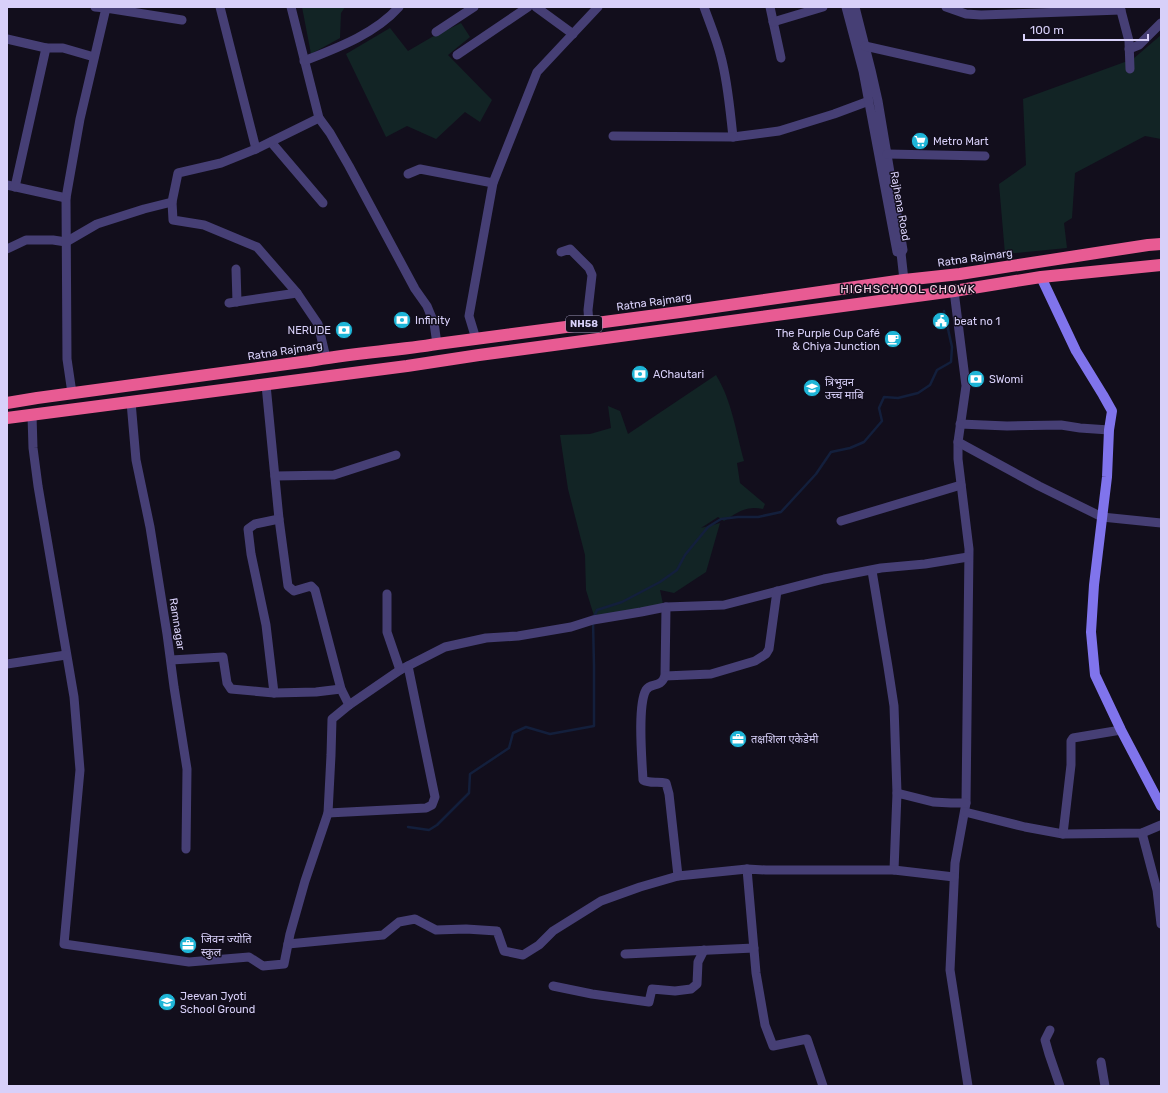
<svg xmlns="http://www.w3.org/2000/svg" width="1168" height="1093" viewBox="0 0 1168 1093" font-family="Rubik,'Noto Sans Devanagari',sans-serif">
	<rect width="100%" height="100%" fill="#120e1c"/>
	<!-- green -->
	<g fill="#122425">
		<path d="M302 7H345L341 13 340 38 311 54Z"/>
		<path d="M461 23 470 37 448 55 492 100 480 122 465 112 436 139 407 126 386 137 346 54 390 28 408 51 432 37Z"/>
		<path d="M1161 35V139L1145 136 1075 173 1072 218 1064 223 1067 248 1005 254 999 184 1026 165 1023 99 1133 59Z"/>
		<path d="M716 375C732 401 736 432 744 461L737 463 740 483 765 504 763 509C746 505 737 513 724 521L718 517 701 528 720 523 706 572 674 593 660 590 663 604 595 619 586 590 585 555 568 489 560 435 590 434 611 428 608 406 620 411 628 434Z"/>
	</g>
	<g fill="none" stroke-linecap="round" stroke-linejoin="round">
		<!-- stream -->
		<g stroke="#131f3c" stroke-width="2.5">
			<path d="M594 617 597 610 622 602 660 582 677 570 685 555 708 527 721 519 738 517H758L781 512 816 474 831 452 850 448 864 442 882 421 879 408 884 397 898 398 918 393 930 385 937 370 951 362 952 347 944 311"/>
			<path d="M408 827 429 830 437 825 469 793 470 774 509 748 513 733 526 727 550 734 594 726V666L593 621"/>
		</g>
		<!-- street -->
		<g stroke="#463f75" stroke-width="9">
			<path d="M95 7 106 8V7"/>
			<path d="M220 7 256 149"/>
			<path d="M291 7 319 118 330 133 349 166 415 289 427 306 434 323 437 344"/>
			<path d="M536 7 573 34"/>
			<path d="M704 7C710 24 717 40 721 57 728 83 730 111 733 137L779 131 834 114 869 101"/>
			<path d="M770 7 781 58"/>
			<path d="M846 7 863 71 897 252 901 253 903 250 878 101 871 70 855 7"/>
			<path d="M946 7 966 14 981 15 1121 10"/>
			<path d="M1120 7 1129 41 1130 69"/>
			<path d="M773 22 823 7"/>
			<path d="M436 32 474 7"/>
			<path d="M7 39 46 48H63L94 57"/>
			<path d="M865 46 971 70"/>
			<path d="M1129 49 1139 45 1161 23"/>
			<path d="M457 55 528 7"/>
			<path d="M304 61C337 48 375 34 399 7"/>
			<path d="M613 136 733 137"/>
			<path d="M271 142 323 203"/>
			<path d="M887 154 985 156"/>
			<path d="M408 174 420 169 493 183"/>
			<path d="M7 185 66 198"/>
			<path d="M15 187 46 48"/>
			<path d="M172 202 173 220 204 225 257 247 297 293 318 324 326 358"/>
			<path d="M7 249 26 240H53L66 242 97 224 144 209 172 202 178 173 221 163 256 149 319 118"/>
			<path d="M561 252 570 249 589 268 592 275 588 310 589 324"/>
			<path d="M901 253 904 280"/>
			<path d="M236 269 237 302"/>
			<path d="M954 291 966 386 958 442V459L969 549 966 803 955 863 950 970 968 1086"/>
			<path d="M229 303 297 293"/>
			<path d="M476 339 469 316 493 183 537 72 598 7"/>
			<path d="M266 385 279 519 288 586 294 591 311 586 315 590 341 689 349 705 400 670 445 647 486 638 518 636 571 627 593 620 641 612 666 607 724 605 824 579 881 568 925 564 968 557"/>
			<path d="M72 393 67 359 66 198 80 119 106 8 182 20"/>
			<path d="M131 402 136 460 150 527 167 634 174 687 187 769 186 849"/>
			<path d="M32 415 33 448 38 486 74 697 80 770 64 944 189 962 249 957 263 966 284 964 290 934 305 881 328 813 331 755 332 719 349 705"/>
			<path d="M960 424 1007 426 1061 425 1080 428 1109 430"/>
			<path d="M958 442 1039 486 1102 517 1161 523"/>
			<path d="M275 476 334 475 396 455"/>
			<path d="M841 521 961 485"/>
			<path d="M872 571 888 667 894 706 897 793"/>
			<path d="M387 594V632L400 670"/>
			<path d="M666 607 665 676C660 689 651 682 646 690 637 706 642 760 643 780 650 784 658 781 666 783L669 794 678 876"/>
			<path d="M171 660 223 657 227 683 231 689 274 693 316 692 341 689"/>
			<path d="M7 664 66 655"/>
			<path d="M665 676 711 674 755 661 766 654 769 649 777 591"/>
			<path d="M274 693 266 625 251 554 248 529 255 524 279 519"/>
			<path d="M965 812 1025 827 1063 834 1142 833 1161 825"/>
			<path d="M328 813 426 808 432 805 435 797 408 666"/>
			<path d="M1142 833 1157 890 1161 924"/>
			<path d="M1063 834 1071 765V741L1073 738 1121 730"/>
			<path d="M894 870 897 793 933 802 951 803H966"/>
			<path d="M288 944 383 935 399 922 415 919 436 930 466 929 497 931 504 951 523 955 539 945 553 931 601 901 640 887 678 876 747 869"/>
			<path d="M625 954 754 948"/>
			<path d="M553 986 592 994 649 1002 652 989 675 991 691 989 697 984 698 962 704 950"/>
			<path d="M1050 1030 1045 1040 1049 1054 1060 1086"/>
			<path d="M1101 1062 1105 1086"/>
			<path d="M823 1086 807 1039 773 1046 765 1025 756 973 747 869 766 870H894L954 877"/>
		</g>
		<!-- secondary -->
		<path stroke="#8074ec" stroke-width="10" d="M1041 277 1076 351 1103 395 1112 411 1109 430 1107 477 1094 585 1091 632 1095 675 1121 730 1161 806"/>
		<!-- highway -->
		<g stroke="#e85b93" stroke-width="12">
			<path d="M7 403 37 398 309 361C351 353 394 351 437 344L680 312 904 280 960 274 1148 245 1161 244"/>
			<path d="M7 418 407 366 479 355 954 291 1041 277 1161 265"/>
		</g>
	</g>
	<!-- icons -->
	<defs>
		<symbol id="supermarket-disc" viewBox="-11 -11 22 22"><circle r="9.5" fill="#1eb5d7" stroke="#120e1c"/><path d="M-6-5.5h2.5l.6 2H6L4.5 2H-2.5L-4.4-4H-6ZM-1.5 3.2a1.3 1.3 0 1 0 .1 0ZM3 3.2a1.3 1.3 0 1 0 .1 0Z" fill="#fff"/></symbol>
		<symbol id="bank-disc" viewBox="-11 -11 22 22"><circle r="9.5" fill="#1eb5d7" stroke="#120e1c"/><path d="M-6-4H6V4H-6ZM0-2.3a2.3 2.3 0 1 0 0 4.6a2.3 2.3 0 1 0 0-4.6Z" fill="#fff"/></symbol>
		<symbol id="civic-disc" viewBox="-11 -11 22 22"><circle r="9.5" fill="#1eb5d7" stroke="#120e1c"/><path d="M-.6-6.5H3V-4.5H.6V-3L4-1V1h2V6H-6V1h2V-1L-.6-3ZM-1.2 2.5V6h2.4V2.5Z" fill="#fff"/></symbol>
		<symbol id="cafe-disc" viewBox="-11 -11 22 22"><circle r="9.5" fill="#1eb5d7" stroke="#120e1c"/><path d="M-5.5-4.5H6V0H3Q3 3.5 0 3.5H-2.5Q-5.5 3.5-5.5 0ZM3-3.2v2h1.7v-2ZM-6 4.5H4V6H-6Z" fill="#fff"/></symbol>
		<symbol id="school-disc" viewBox="-11 -11 22 22"><circle r="9.5" fill="#1eb5d7" stroke="#120e1c"/><path d="M0-5L7-2L0 1L-7-2ZM-4 1L0 2.5L4 1V4Q0 6-4 4Z" fill="#fff"/></symbol>
		<symbol id="office-disc" viewBox="-11 -11 22 22"><circle r="9.5" fill="#1eb5d7" stroke="#120e1c"/><path d="M-6-3h4V-5.5h4V-3h4V5H-6ZM-1-4.5V-3h2v-1.5ZM-6 0V1H6V0Z" fill="#fff"/></symbol>
	</defs>
	<g fill-rule="evenodd">
		<use href="#supermarket-disc" x="910" y="131" width="20" height="20"/>
		<use href="#bank-disc" x="392" y="310" width="20" height="20"/>
		<use href="#civic-disc" x="931" y="311" width="20" height="20"/>
		<use href="#bank-disc" x="334" y="320" width="20" height="20"/>
		<use href="#cafe-disc" x="883" y="329" width="20" height="20"/>
		<use href="#bank-disc" x="630" y="364" width="20" height="20"/>
		<use href="#bank-disc" x="966" y="369" width="20" height="20"/>
		<use href="#school-disc" x="802" y="378" width="20" height="20"/>
		<use href="#office-disc" x="728" y="729" width="20" height="20"/>
		<use href="#office-disc" x="178" y="935" width="20" height="20"/>
		<use href="#school-disc" x="157" y="992" width="20" height="20"/>
	</g>
	<g text-anchor="middle" dominant-baseline="central" stroke-width="3" stroke-linejoin="round" paint-order="stroke">
		<!-- shield labels -->
		<rect fill="#120e1c" stroke="#9d96b7" stroke-width="1" x="566" y="316" width="36" height="16" rx="3"/>
		<g font-size="10" font-weight="bold" fill="#d8d0f9">
			<text x="584" y="324">NH58</text>
		</g>
		<!-- poi labels -->
		<g font-size="11" fill="#d8d0f9" stroke="#120e1c" text-anchor="start">
			<text x="933" y="141">Metro Mart</text>
			<text x="415" y="320">Infinity</text>
			<text x="954" y="321">beat no 1</text>
			<text x="331" y="330" text-anchor="end">NERUDE</text>
			<text x="880" y="333" text-anchor="end">The Purple Cup Café<tspan x="880" dy="13">&amp; Chiya Junction</tspan></text>
			<text x="653" y="374">AChautari</text>
			<text x="989" y="379">SWomi</text>
			<text x="825" y="382">त्रिभुवन<tspan x="825" dy="13">उच्च माबि</tspan></text>
			<text x="751" y="739">तक्षशिला एकेडेमी</text>
			<text x="201" y="939">जिवन ज्योति<tspan x="201" dy="13">स्कुल</tspan></text>
			<text x="180" y="996">Jeevan Jyoti<tspan x="180" dy="13">School Ground</tspan></text>
		</g>
		<!-- street labels -->
		<g font-size="11" fill="#d8d0f9" stroke="#120e1c">
			<text transform="translate(900 206) rotate(80)">Rajhena Road</text>
			<text transform="translate(975 258) rotate(-8)">Ratna Rajmarg</text>
			<text transform="translate(654 302) rotate(-8)">Ratna Rajmarg</text>
			<text transform="translate(285 351) rotate(-9)">Ratna Rajmarg</text>
			<text transform="translate(177 624) rotate(81)">Ramnagar</text>
		</g>
		<!-- neighbourhood labels -->
		<g font-size="12" letter-spacing="1" fill="#f9d2e7" stroke="#120e1c">
			<text x="908" y="289">HIGHSCHOOL CHOWK</text>
		</g>
	</g>
	<!-- border -->
	<rect width="1168" height="1093" fill="none" stroke="#d8d0f9" stroke-width="16"/>
	<!-- scale -->
	<path d="M1024 34v6h124v-6" fill="none" stroke="#d8d0f9" stroke-width="2"/>
	<text x="1030" y="34" font-size="12" fill="#d8d0f9" stroke="#120e1c" stroke-width="3" paint-order="stroke">100 m</text>
</svg>
